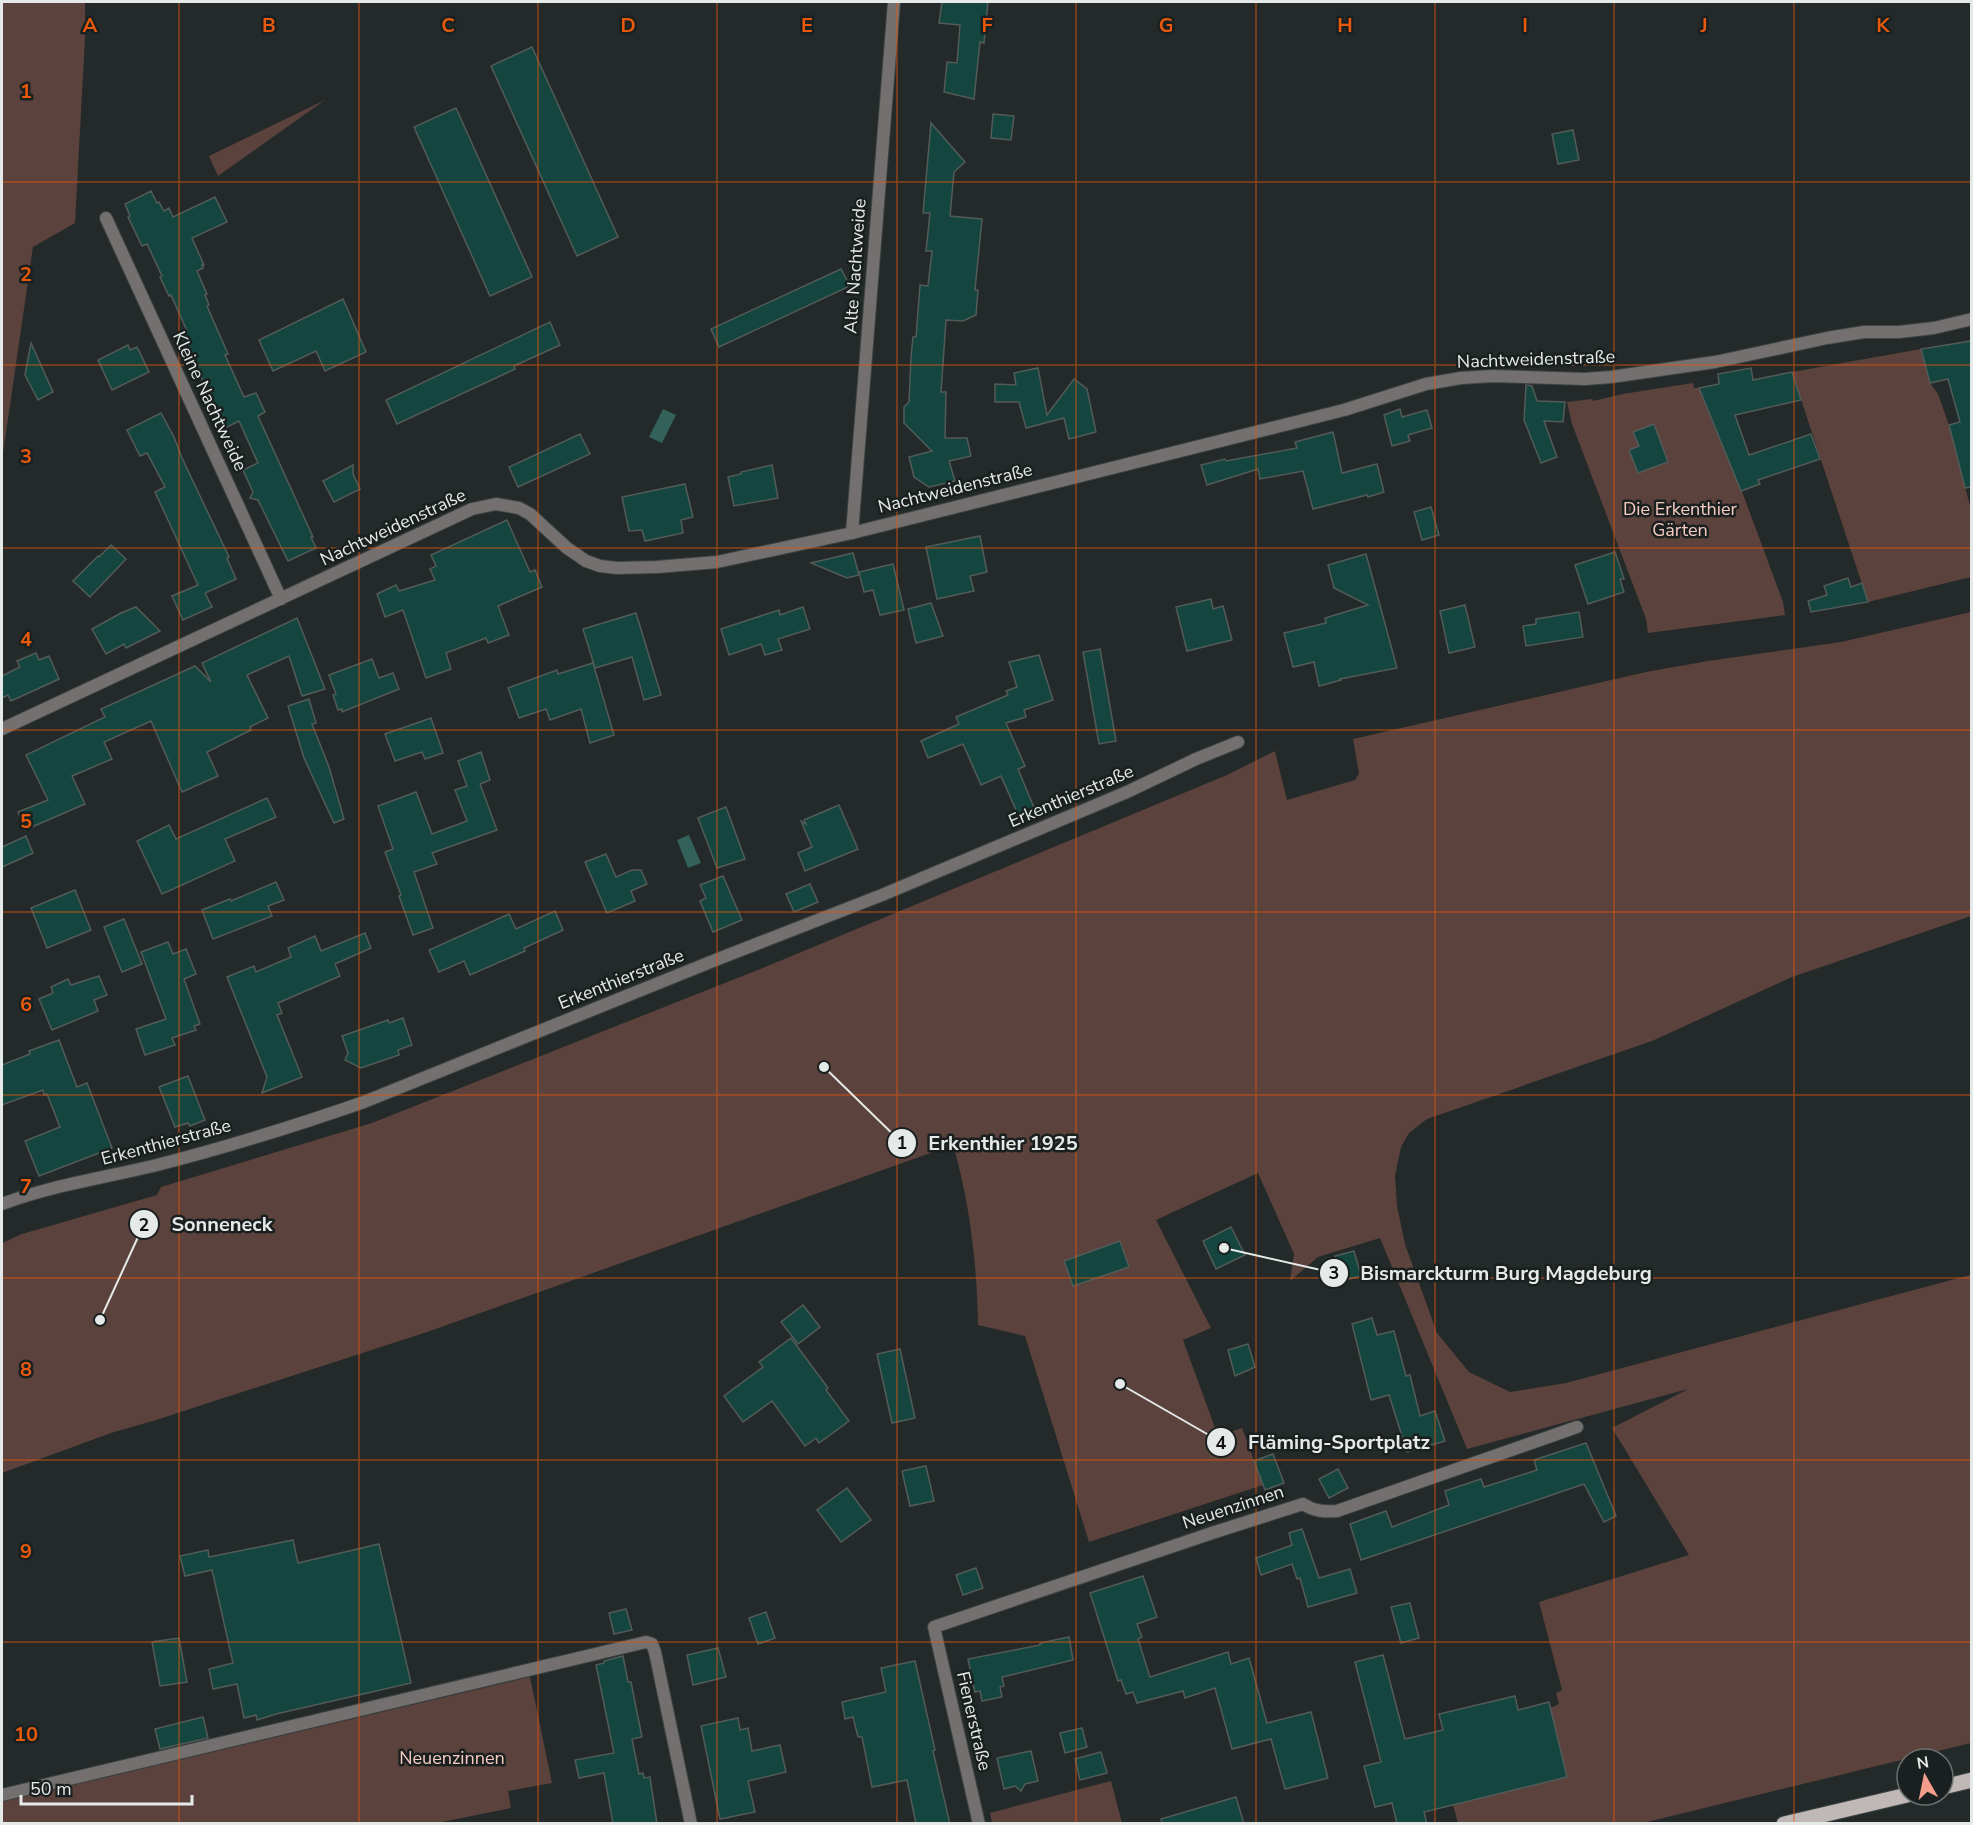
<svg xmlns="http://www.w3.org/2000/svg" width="1973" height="1825" viewBox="0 0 1973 1825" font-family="'Nunito Sans',sans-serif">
	<rect width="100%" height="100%" fill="#232a29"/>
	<!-- green -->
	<g fill="#5b423d">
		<path d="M2 2H85V38L75 223 33 247 2 460Z"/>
		<path d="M325 100 218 176 209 156Z"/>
		<path d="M1921 349 1930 383 1938 394 1949 425 1971 510V577L1868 602 1792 372Z"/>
		<path d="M1693 383 1694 388H1699L1714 427 1730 459 1783 602 1785 615 1648 633 1646 619 1572 424 1567 402 1592 399 1593 401 1623 394Z"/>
		<path d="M1971 612V916L1792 977 1652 1041 1427 1119 1409 1133 1401 1147 1395 1176 1397 1206 1405 1244 1437 1333 1469 1372 1510 1392 1566 1383 1970 1275 1971 1743 1643 1823H1458L1453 1805 1567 1776 1550 1708 1559 1704 1556 1693 1562 1690 1539 1602 1689 1555 1612 1428 1688 1389 1467 1449 1380 1238 1318 1257 1290 1281 1294 1254 1258 1173 1156 1220 1211 1328 1183 1340 1218 1436 1242 1428 1263 1485 1089 1542 1025 1336 978 1325C977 1265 970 1203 953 1145L427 1332 156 1420 111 1433 2 1473V1243L22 1234 157 1195 161 1187 372 1123 770 965 1227 775 1275 751 1287 800 1355 780 1359 774 1353 739 1646 672 1708 661 1841 642Z"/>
		<path d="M530 1677 552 1783 508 1791 511 1808 432 1824 2 1823V1802Z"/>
		<path d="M1111 1781 1122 1823H992L990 1813Z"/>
	</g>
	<!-- water -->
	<g fill="#32625a">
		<path d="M663 409 676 415 662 443 649 437Z"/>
		<path d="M689 835 701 863 688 868 677 840Z"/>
	</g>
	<!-- building -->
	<g fill="#14463f" stroke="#535b59" stroke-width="1.5">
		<path d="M942 2H988L984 43 980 42 974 99 944 92 947 62 957 63 960 25 939 23Z"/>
		<path d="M532 47 618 237 577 256 491 66Z"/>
		<path d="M456 108 532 277 490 296 414 127Z"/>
		<path d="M993 114 1014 116 1011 140 991 138Z"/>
		<path d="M931 123 965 162 954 172 950 216 982 219 975 290H978L976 315 963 321 946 320 941 392H946L945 438H967L971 456 949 461 955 481 929 487 914 477 909 457 932 451 904 423V407L909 402 911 357 913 337H916L920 285 928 286 932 251H926L930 213H923Z"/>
		<path d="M1573 130 1579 160 1558 164 1552 134Z"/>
		<path d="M151 191 157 203 159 202 164 211 169 208 173 217 215 197 227 222 192 238 204 265H202L203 268 197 271 207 294 205 295 209 305 207 306 228 354 225 355 244 397 256 393 265 412 258 416 313 537H311L316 548 288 561 258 500 250 498 253 492 243 470 258 463 239 421 225 428 181 334 187 331 171 295 169 296 160 277 162 276 147 244 142 246 128 217 130 216 125 204Z"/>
		<path d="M841 269 850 286 719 347 711 329Z"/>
		<path d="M343 299 366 352 325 371 316 351 273 371 259 340Z"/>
		<path d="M550 322 560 345 514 366 515 369 397 424 386 400Z"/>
		<path d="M1971 341V487L1965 488 1949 425 1960 422 1948 379 1930 383 1921 349Z"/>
		<path d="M31 343 53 392 38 400 25 375Z"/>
		<path d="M128 345 130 350 137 347 149 372 112 390 98 360Z"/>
		<path d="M1038 368 1047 415 1074 379 1087 389 1096 432 1069 439 1064 418 1026 428 1019 402H995V384L1016 385 1014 373Z"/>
		<path d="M1751 368 1753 380 1792 372 1801 400 1735 415 1749 455 1811 434 1820 459 1758 480 1760 484 1741 491 1699 388 1719 384 1718 374Z"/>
		<path d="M1526 385 1532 386 1537 401 1565 402 1563 422 1544 421 1557 457 1541 463 1524 420Z"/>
		<path d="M1400 409 1402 417 1427 410 1432 428 1408 435 1410 441 1392 446 1384 415Z"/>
		<path d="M161 413 174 437 182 458 229 557 227 558 236 579 205 593 212 607 183 620 172 596 198 585 155 492 165 487 147 453 140 456 127 430Z"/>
		<path d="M1654 424 1668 462 1638 473 1629 450 1639 446 1633 432Z"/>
		<path d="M1333 432 1342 473 1377 464 1384 492 1368 497 1367 495 1313 509 1303 471 1260 479 1258 469 1207 485 1201 465 1225 459 1226 461 1297 448 1295 442Z"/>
		<path d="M580 434 590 454 518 487 509 467Z"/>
		<path d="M353 465V474L360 489 334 502 323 481Z"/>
		<path d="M772 465 778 498 734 506 728 477 741 474V472Z"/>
		<path d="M685 484 693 517 681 520 683 533 645 541 642 530 629 531 622 497Z"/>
		<path d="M1431 507 1439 535 1422 540 1414 512Z"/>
		<path d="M507 520 530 572 535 570 542 587 498 606 509 635 488 643 486 638 446 653 451 669 426 678 403 610 385 617 377 594 396 585 399 591 435 580 430 569 436 566 431 555Z"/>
		<path d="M980 536 987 572 970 576 974 591 937 599 926 547Z"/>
		<path d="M111 545 126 559 90 597 73 581 98 556 99 557Z"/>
		<path d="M1615 552 1624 579H1620L1624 592 1588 604 1575 565Z"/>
		<path d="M853 553 859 575 847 578 811 563Z"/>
		<path d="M1366 554 1397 668 1340 679 1341 680 1319 686 1314 662 1293 667 1284 633 1326 623 1325 618 1368 605 1334 588 1328 565Z"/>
		<path d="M893 564 904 610 880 615 873 590 864 592 859 572Z"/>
		<path d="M1848 578 1851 587 1862 583 1868 602 1811 612 1808 601 1827 595 1824 586Z"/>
		<path d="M1211 599 1213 609 1223 606 1232 640 1187 651 1176 607Z"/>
		<path d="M931 603 943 636 916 643 908 609Z"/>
		<path d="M1465 605 1475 647 1449 653 1440 611Z"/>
		<path d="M136 607 160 631 126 648 124 644 106 654 92 629 121 613Z"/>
		<path d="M803 607 810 629 778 639 782 650 765 655 761 644 729 655 721 629 779 610 780 615Z"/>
		<path d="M1579 612 1583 637 1526 646 1523 626 1536 624V619Z"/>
		<path d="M636 613 661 695 644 700 632 657 595 668 583 629Z"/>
		<path d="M297 618 325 689 302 696 289 656 247 675 268 718 250 727 251 730 207 752 218 776 182 792 151 721 104 742 112 759 72 776 85 804 25 830 18 812 48 800 26 755 105 717 101 709 195 666 211 682 202 663Z"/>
		<path d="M1100 649 1116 741 1099 744 1083 652Z"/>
		<path d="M36 653 39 660 49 656 59 679 11 701 8 695 2 698V676L20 667 17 661Z"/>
		<path d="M1039 655 1053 700 1024 710 1026 717 1006 723 1025 766 1018 769 1035 810 1019 817 1001 776 981 785 963 744 928 758 921 741 959 724 956 717 1008 695 1006 691 1017 687 1009 662Z"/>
		<path d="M372 659 379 678 393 673 399 689 342 712V709L338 710 333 695 336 694 329 675Z"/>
		<path d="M593 663 614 735 590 743 581 709 550 720 546 709 519 718 508 688 557 670 558 674Z"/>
		<path d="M309 699 316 723 312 724 329 767 344 819 334 823 304 758 288 706Z"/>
		<path d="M431 718 443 753 425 759 422 752 395 761 385 734Z"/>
		<path d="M481 752 490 780 480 784 497 830 432 853 437 864 414 872 433 928 413 935 399 896 401 895 385 852 393 849 378 806 416 792 432 834 467 821 455 790 467 786 458 761Z"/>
		<path d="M267 798 276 817 225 839 235 861 162 894 137 841 169 825 176 839Z"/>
		<path d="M839 805 858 849 805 871 798 853 812 847 801 821 806 824 804 820Z"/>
		<path d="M726 807 745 859 717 868 698 818Z"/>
		<path d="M26 836 33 853 2 867V847Z"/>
		<path d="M606 854 616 877 632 870H641L647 884 631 891 635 901 607 913 585 862Z"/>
		<path d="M723 876 742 920 713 932 700 901 706 898 700 885Z"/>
		<path d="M276 882 284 900 268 906 272 916 213 939 202 910 230 899 231 901Z"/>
		<path d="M810 884 818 902 794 912 786 894Z"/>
		<path d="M75 890 91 930 47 948 31 908Z"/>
		<path d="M555 911 563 930 524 948 525 951 470 975 464 961 439 972 429 950 509 914 516 929Z"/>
		<path d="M124 919 142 964 122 972 104 927Z"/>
		<path d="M365 933 371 948 335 964 340 976 278 1003 282 1013 277 1015 302 1077 262 1093 267 1077 227 977 254 966 256 972 291 957 288 948 315 936 321 951Z"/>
		<path d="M168 942 173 954 186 949 196 974 184 979 200 1024 194 1026 196 1030 172 1038 175 1045 145 1055 136 1029 166 1019 141 952Z"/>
		<path d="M99 976 107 995 94 1000 98 1011 52 1030 39 999 53 993 51 987 68 979 71 985Z"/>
		<path d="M403 1018 412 1045 398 1050 399 1055 361 1068 345 1060 348 1053 342 1036 388 1020 389 1023Z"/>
		<path d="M59 1040 77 1087 87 1083 112 1148 39 1176 25 1141 60 1127 47 1094 44 1095 43 1090 2 1105V1065L30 1054 29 1051Z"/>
		<path d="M188 1076 205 1120 190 1126 188 1123 175 1127 159 1087Z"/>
		<path d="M1231 1227 1245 1255 1216 1269 1203 1241Z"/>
		<path d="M1120 1241 1129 1267 1073 1286 1064 1261Z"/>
		<path d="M1354 1251 1361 1276 1341 1281 1335 1256Z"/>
		<path d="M803 1305 820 1327 798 1344 781 1322Z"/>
		<path d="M1372 1318 1377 1335 1394 1331 1406 1376 1410 1375 1420 1416 1435 1411 1445 1441 1407 1452 1389 1395 1371 1400 1352 1324Z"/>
		<path d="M791 1338 828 1388 826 1390 849 1421 819 1443 816 1438 805 1446 772 1401 743 1422 724 1396 763 1367 759 1362Z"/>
		<path d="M1248 1344 1255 1367 1235 1376 1228 1350Z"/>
		<path d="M900 1349 915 1418 892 1423 877 1354Z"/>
		<path d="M1586 1443 1616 1516 1604 1522 1584 1484 1361 1560 1350 1524 1386 1511 1392 1527 1449 1505 1445 1491 1481 1479 1484 1487 1537 1470 1534 1460Z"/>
		<path d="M1273 1454 1284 1483 1265 1490 1254 1461Z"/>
		<path d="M926 1466 934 1501 910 1506 902 1471Z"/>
		<path d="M1338 1469 1348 1488 1329 1498 1319 1479Z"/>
		<path d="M847 1488 871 1520 841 1542 817 1510Z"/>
		<path d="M1302 1529 1319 1578 1350 1569 1357 1593 1308 1607 1300 1578 1297 1579 1292 1564 1261 1575 1256 1558 1292 1545 1289 1533Z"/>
		<path d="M293 1540 298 1563 379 1544 411 1683 276 1714 257 1720 256 1715 244 1718 237 1684 213 1689 209 1669 233 1663 212 1570 185 1576 180 1556 208 1550 209 1557Z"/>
		<path d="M976 1568 983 1588 963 1595 956 1575Z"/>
		<path d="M1143 1576 1157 1617 1137 1624 1142 1637 1138 1639 1150 1677 1228 1652 1231 1664 1249 1658 1267 1723 1311 1712 1328 1778 1285 1789 1271 1739 1232 1749 1215 1688 1185 1698 1183 1691 1137 1703 1133 1692 1126 1694 1121 1680 1118 1681 1090 1593Z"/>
		<path d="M1410 1603 1419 1638 1401 1643 1391 1607Z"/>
		<path d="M626 1609 632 1630 614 1634 609 1613Z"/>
		<path d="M766 1612 775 1638 758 1644 749 1618Z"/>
		<path d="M1069 1637 1073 1660 1002 1677 1004 1686 1000 1687 1002 1697 982 1701 980 1691 975 1692 968 1659 1040 1645V1643Z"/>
		<path d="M179 1638 187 1682 160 1686 152 1642Z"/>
		<path d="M718 1648 726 1677 693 1685 687 1655Z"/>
		<path d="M1383 1655 1405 1739 1443 1730 1439 1714 1515 1696 1518 1710 1549 1702 1567 1777 1424 1812 1427 1824H1397L1392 1803 1375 1807 1364 1766 1381 1762 1355 1662Z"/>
		<path d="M623 1656 628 1682H631L642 1737 632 1739 639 1774 643 1773 644 1778 650 1777 657 1824H613L604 1773 579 1778 575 1760 614 1753 596 1665 604 1663V1661Z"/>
		<path d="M915 1661 935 1750 933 1751 950 1824H916L907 1780 872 1787 862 1737H858L853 1717 845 1719 842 1702 886 1692 881 1668Z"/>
		<path d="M203 1717 208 1738 160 1749 155 1729Z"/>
		<path d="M738 1718 740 1730 748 1728 752 1751 780 1745 786 1772 748 1781 755 1812 720 1819 701 1726Z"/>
		<path d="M1082 1728 1087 1747 1065 1753 1060 1733Z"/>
		<path d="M1031 1751 1038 1781 1025 1784 1021 1791 1015 1786 1004 1789 997 1758Z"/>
		<path d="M1101 1752 1107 1773 1080 1780 1075 1759Z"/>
		<path d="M1236 1797 1244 1824H1162L1161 1819Z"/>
	</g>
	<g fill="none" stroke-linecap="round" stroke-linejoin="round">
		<defs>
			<g id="minor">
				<path d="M106 218 281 599"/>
				<path d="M852 533 894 2"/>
				<path d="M2 729 472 509 496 504 519 508 530 514 567 548 586 561 600 566 617 568 657 567 717 562 852 533 1344 410 1426 384 1461 378 1492 376 1585 379 1611 377 1715 362 1827 338 1864 332H1899L1934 328 1972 319"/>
				<path d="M2 1204C50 1186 102 1178 153 1166 224 1148 295 1126 364 1102L718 959 882 895 1127 792 1196 759 1238 742"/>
				<path d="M2 1795 646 1642 652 1644 655 1652 691 1824"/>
				<path d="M979 1824 934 1627 1212 1533 1303 1504C1314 1511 1323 1512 1337 1511L1577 1427"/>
			</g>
			<g id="primary">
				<path d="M1943 1787 1972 1780"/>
				<path d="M1784 1824 1907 1795"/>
			</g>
		</defs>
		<!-- minor casing -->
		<use href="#minor" stroke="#3e4544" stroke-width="14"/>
		<!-- primary casing -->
		<use href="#primary" stroke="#3e4544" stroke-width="17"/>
		<!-- minor -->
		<use href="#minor" stroke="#73706f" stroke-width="12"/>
		<!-- primary -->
		<use href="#primary" stroke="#bfb8b7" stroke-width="15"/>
	</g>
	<!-- grid -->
	<path fill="none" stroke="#e8590c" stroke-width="1.5" stroke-opacity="0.55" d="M179 2V1824M359 2V1824M538 2V1824M717 2V1824M897 2V1824M1076 2V1824M1256 2V1824M1435 2V1824M1614 2V1824M1794 2V1824M2 182H1972M2 365H1972M2 548H1972M2 730H1972M2 912H1972M2 1095H1972M2 1278H1972M2 1460H1972M2 1642H1972"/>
	<g text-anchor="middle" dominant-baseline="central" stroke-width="5" stroke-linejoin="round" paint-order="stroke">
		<!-- street labels -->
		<g font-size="18" fill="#e5eae9" stroke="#1a201f">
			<text transform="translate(855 266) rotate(-86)">Alte Nachtweide</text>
			<text transform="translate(1536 359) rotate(-2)">Nachtweidenstraße</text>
			<text transform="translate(210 401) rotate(65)">Kleine Nachtweide</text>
			<text transform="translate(955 488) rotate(-14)">Nachtweidenstraße</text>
			<text transform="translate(393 527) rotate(-25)">Nachtweidenstraße</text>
			<text transform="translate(1071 796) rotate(-23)">Erkenthierstraße</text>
			<text transform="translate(621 979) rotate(-22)">Erkenthierstraße</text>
			<text transform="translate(166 1142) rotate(-15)">Erkenthierstraße</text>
			<text transform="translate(1233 1507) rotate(-18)">Neuenzinnen</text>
			<text transform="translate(974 1721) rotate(77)">Fienerstraße</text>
		</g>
		<!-- park labels -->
		<g font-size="18" fill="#f6cbc2" stroke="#1a201f">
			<text x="1680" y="509">Die Erkenthier<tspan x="1680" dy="21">Gärten</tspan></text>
			<text x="452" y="1758">Neuenzinnen</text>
		</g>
	</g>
	<g font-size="20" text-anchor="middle" font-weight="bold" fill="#e8590c" stroke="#1a201f" stroke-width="5" stroke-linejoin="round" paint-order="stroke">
		<text x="90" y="32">A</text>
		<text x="269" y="32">B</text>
		<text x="448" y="32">C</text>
		<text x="628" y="32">D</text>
		<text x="807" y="32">E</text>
		<text x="987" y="32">F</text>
		<text x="1166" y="32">G</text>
		<text x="1345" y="32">H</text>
		<text x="1525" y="32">I</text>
		<text x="1704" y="32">J</text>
		<text x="1883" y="32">K</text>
		<text x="26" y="98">1</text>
		<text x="26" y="281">2</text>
		<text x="26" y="463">3</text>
		<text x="26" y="646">4</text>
		<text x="26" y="828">5</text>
		<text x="26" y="1011">6</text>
		<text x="26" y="1193">7</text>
		<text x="26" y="1376">8</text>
		<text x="26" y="1558">9</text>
		<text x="26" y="1741">10</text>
	</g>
	<!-- callouts -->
	<path fill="none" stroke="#e5eae9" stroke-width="2" d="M824 1067L902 1143M100 1320L144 1224M1224 1248L1334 1273M1120 1384L1221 1442"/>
	<g fill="#e5eae9" stroke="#1a201f" stroke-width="2">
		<circle cx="824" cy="1067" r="6"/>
		<circle cx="100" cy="1320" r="6"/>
		<circle cx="1224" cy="1248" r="6"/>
		<circle cx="1120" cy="1384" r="6"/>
		<circle cx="902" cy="1143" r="15"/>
		<circle cx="144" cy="1224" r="15"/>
		<circle cx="1334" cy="1273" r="15"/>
		<circle cx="1221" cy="1442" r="15"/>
	</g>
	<g font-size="18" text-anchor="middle" font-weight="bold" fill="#111">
		<text x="902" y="1149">1</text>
		<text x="144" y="1231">2</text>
		<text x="1334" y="1279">3</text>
		<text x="1221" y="1449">4</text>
	</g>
	<g font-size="20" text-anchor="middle" font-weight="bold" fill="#e5eae9" stroke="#1a201f" stroke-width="5" stroke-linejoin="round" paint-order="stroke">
		<text x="1003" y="1150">Erkenthier 1925</text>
		<text x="222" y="1231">Sonneneck</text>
		<text x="1506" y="1280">Bismarckturm Burg Magdeburg</text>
		<text x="1339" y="1449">Fläming-Sportplatz</text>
	</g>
	<!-- border -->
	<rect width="1973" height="1825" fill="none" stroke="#e5eae9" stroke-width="6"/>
	<!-- north arrow -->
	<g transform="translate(1925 1777) rotate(351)"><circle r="28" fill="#1a201f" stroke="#6b7170" stroke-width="1.5"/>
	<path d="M0-4.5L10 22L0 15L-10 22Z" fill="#f49d8d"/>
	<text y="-9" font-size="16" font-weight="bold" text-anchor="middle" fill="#e5eae9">N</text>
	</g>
	<!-- scale -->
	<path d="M21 1795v9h171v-9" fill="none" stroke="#e5eae9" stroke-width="3"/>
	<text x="30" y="1795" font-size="18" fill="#e5eae9" stroke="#1a201f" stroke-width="4.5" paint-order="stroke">50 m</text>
</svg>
